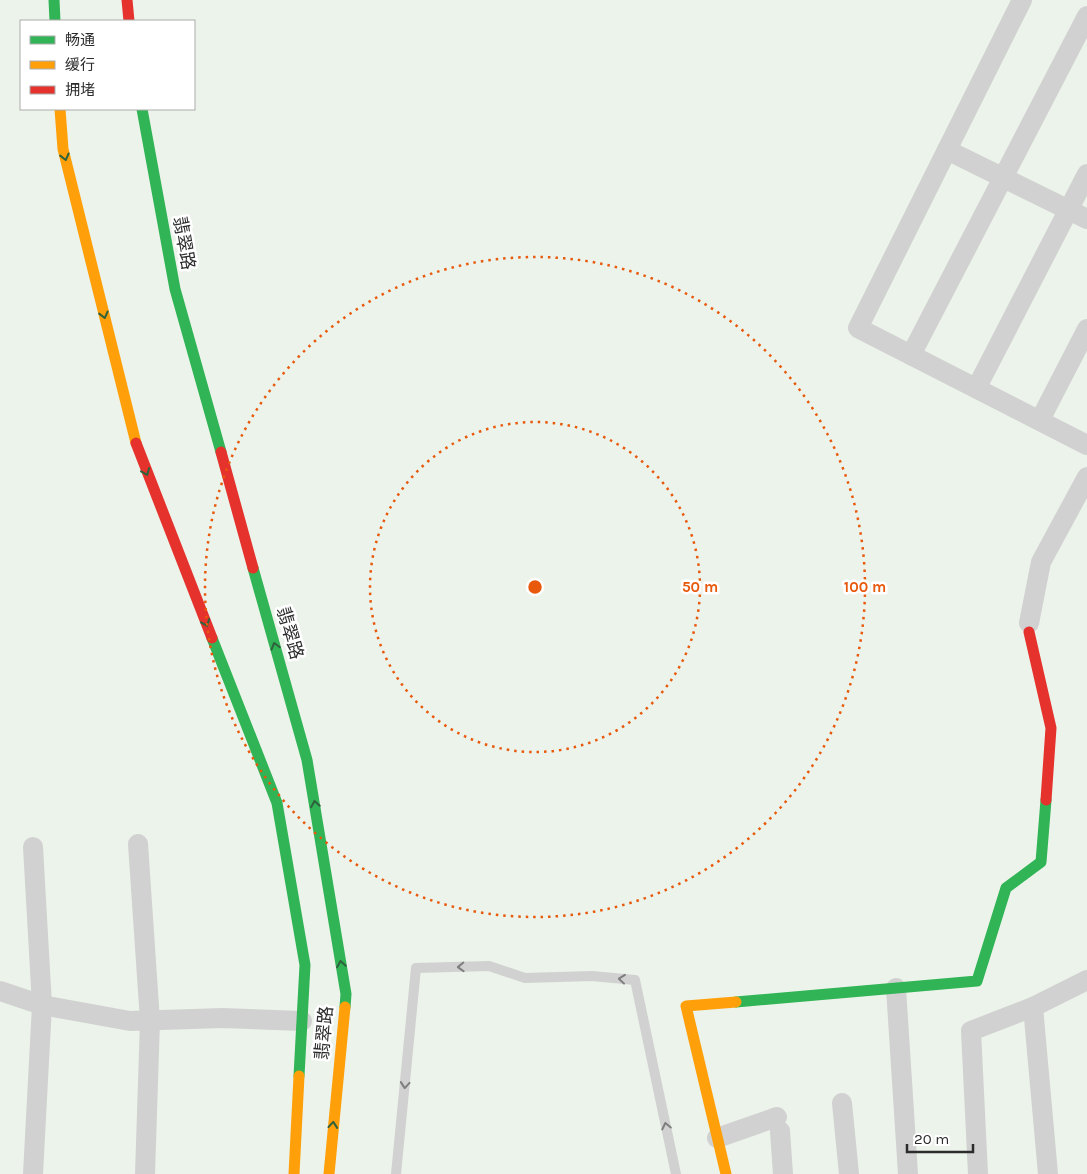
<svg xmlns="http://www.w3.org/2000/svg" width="1087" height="1174" viewBox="0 0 1087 1174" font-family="Karla,'Noto Sans SC',sans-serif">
	<rect width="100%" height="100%" fill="#fff"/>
	<!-- green -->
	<path fill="#ecf3ea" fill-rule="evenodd" d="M0 0H1087V1174H0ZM21 21H194V109H21Z"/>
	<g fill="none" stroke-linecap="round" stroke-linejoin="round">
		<!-- lane -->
		<path stroke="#d1d1d1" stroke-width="10" d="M396 1174 416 968 489 966 525 978 592 976 635 980 676 1174"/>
		<!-- street -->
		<g stroke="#d1d1d1" stroke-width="20">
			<path d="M1022 0 858 328 1087 445"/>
			<path d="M947 150 1087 219"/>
			<path d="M911 355 1087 16"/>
			<path d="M977 387 1087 174"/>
			<path d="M1040 420 1087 329"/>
			<path d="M1029 623 1041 562 1087 477"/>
			<path d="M138 844 150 1021 145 1174"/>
			<path d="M896 988 908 1174"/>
			<path d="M0 991 42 1005 130 1021 223 1018 302 1021"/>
			<path d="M1033 1007 1048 1174"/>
			<path d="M842 1103 849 1174"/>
			<path d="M780 1131 783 1174"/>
			<path d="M717 1138 777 1117"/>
			<path d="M33 1174 42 1005 33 847"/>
			<path d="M978 1174 971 1031 1033 1007 1087 980"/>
		</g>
		<!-- fast -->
		<g stroke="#30b455" stroke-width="11">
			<path d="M54 0 55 21"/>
			<path d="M142 109 175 289 221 452"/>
			<path d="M253 568 307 760 346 994 345 1007"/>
			<path d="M212 638 277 803 305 965 299 1076"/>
			<path d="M736 1002 977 981 1006 888 1041 862 1046 800"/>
		</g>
		<!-- slow -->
		<g stroke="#ff9f0a" stroke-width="11">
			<path d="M60 109 63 149 136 443"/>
			<path d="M294 1174 299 1076"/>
			<path d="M329 1174 345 1007"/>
			<path d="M726 1174 686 1006 736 1002"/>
		</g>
		<!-- jam -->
		<g stroke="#e5322d" stroke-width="11">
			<path d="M127 0 129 21"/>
			<path d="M136 443 212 638"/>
			<path d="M221 452 253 568"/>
			<path d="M1029 632 1051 728 1046 800"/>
		</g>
	</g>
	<!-- one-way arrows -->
	<defs><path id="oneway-chevron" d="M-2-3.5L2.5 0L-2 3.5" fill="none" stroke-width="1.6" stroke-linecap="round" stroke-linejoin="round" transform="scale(1.25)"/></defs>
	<g stroke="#2e623c">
		<use href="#oneway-chevron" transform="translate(65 157) rotate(76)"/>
		<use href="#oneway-chevron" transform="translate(104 315) rotate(76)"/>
		<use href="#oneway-chevron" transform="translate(146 472) rotate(68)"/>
		<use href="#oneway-chevron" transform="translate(206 623) rotate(68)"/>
		<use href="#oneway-chevron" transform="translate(275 646) rotate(-106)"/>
		<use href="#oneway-chevron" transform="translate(315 804) rotate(-99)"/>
		<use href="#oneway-chevron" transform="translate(341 964) rotate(-99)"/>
		<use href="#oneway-chevron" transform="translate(333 1125) rotate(-85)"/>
	</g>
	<g stroke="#7e7e7e">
		<use href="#oneway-chevron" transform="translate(461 967) rotate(178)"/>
		<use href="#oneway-chevron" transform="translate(622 979) rotate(-174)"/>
		<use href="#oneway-chevron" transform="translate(405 1085) rotate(95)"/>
		<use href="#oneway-chevron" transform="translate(666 1126) rotate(-102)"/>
	</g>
	<!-- distance rings -->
	<g fill="none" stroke="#e8590c" stroke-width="2.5" stroke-dasharray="2.5 5">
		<circle cx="535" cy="587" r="165"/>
		<circle cx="535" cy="587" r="330"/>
	</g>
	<g text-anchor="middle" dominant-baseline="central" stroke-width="5" stroke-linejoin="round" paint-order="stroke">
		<!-- street labels -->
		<g font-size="18" fill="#2c2c2c" stroke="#fff">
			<text transform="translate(184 243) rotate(80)">翡翠路</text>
			<text transform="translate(290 633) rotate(74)">翡翠路</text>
			<text transform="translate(324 1033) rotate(-85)">翡翠路</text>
		</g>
	</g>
	<circle cx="535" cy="587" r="8" fill="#e8590c" stroke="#fff" stroke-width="2.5"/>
	<g font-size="15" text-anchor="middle" font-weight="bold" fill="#e8590c" stroke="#fff" stroke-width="5" stroke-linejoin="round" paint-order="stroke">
		<text x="700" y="592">50 m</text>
		<text x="865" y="592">100 m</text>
	</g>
	<!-- legend -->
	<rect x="20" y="20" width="175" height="90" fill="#ffffff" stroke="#ababab"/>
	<rect x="30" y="36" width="25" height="8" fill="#30b455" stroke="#ababab"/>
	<text x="65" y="45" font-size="15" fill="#2c2c2c">畅通</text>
	<rect x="30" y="61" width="25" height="8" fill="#ff9f0a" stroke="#ababab"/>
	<text x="65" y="70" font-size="15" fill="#2c2c2c">缓行</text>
	<rect x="30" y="86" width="25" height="8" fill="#e5322d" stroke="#ababab"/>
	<text x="65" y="95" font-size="15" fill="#2c2c2c">拥堵</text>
	<!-- scale -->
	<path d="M907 1144v8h66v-8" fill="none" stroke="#2c2c2c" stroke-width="2.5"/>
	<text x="914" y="1144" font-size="15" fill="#2c2c2c" stroke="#ffffff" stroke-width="4" paint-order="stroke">20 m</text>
</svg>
